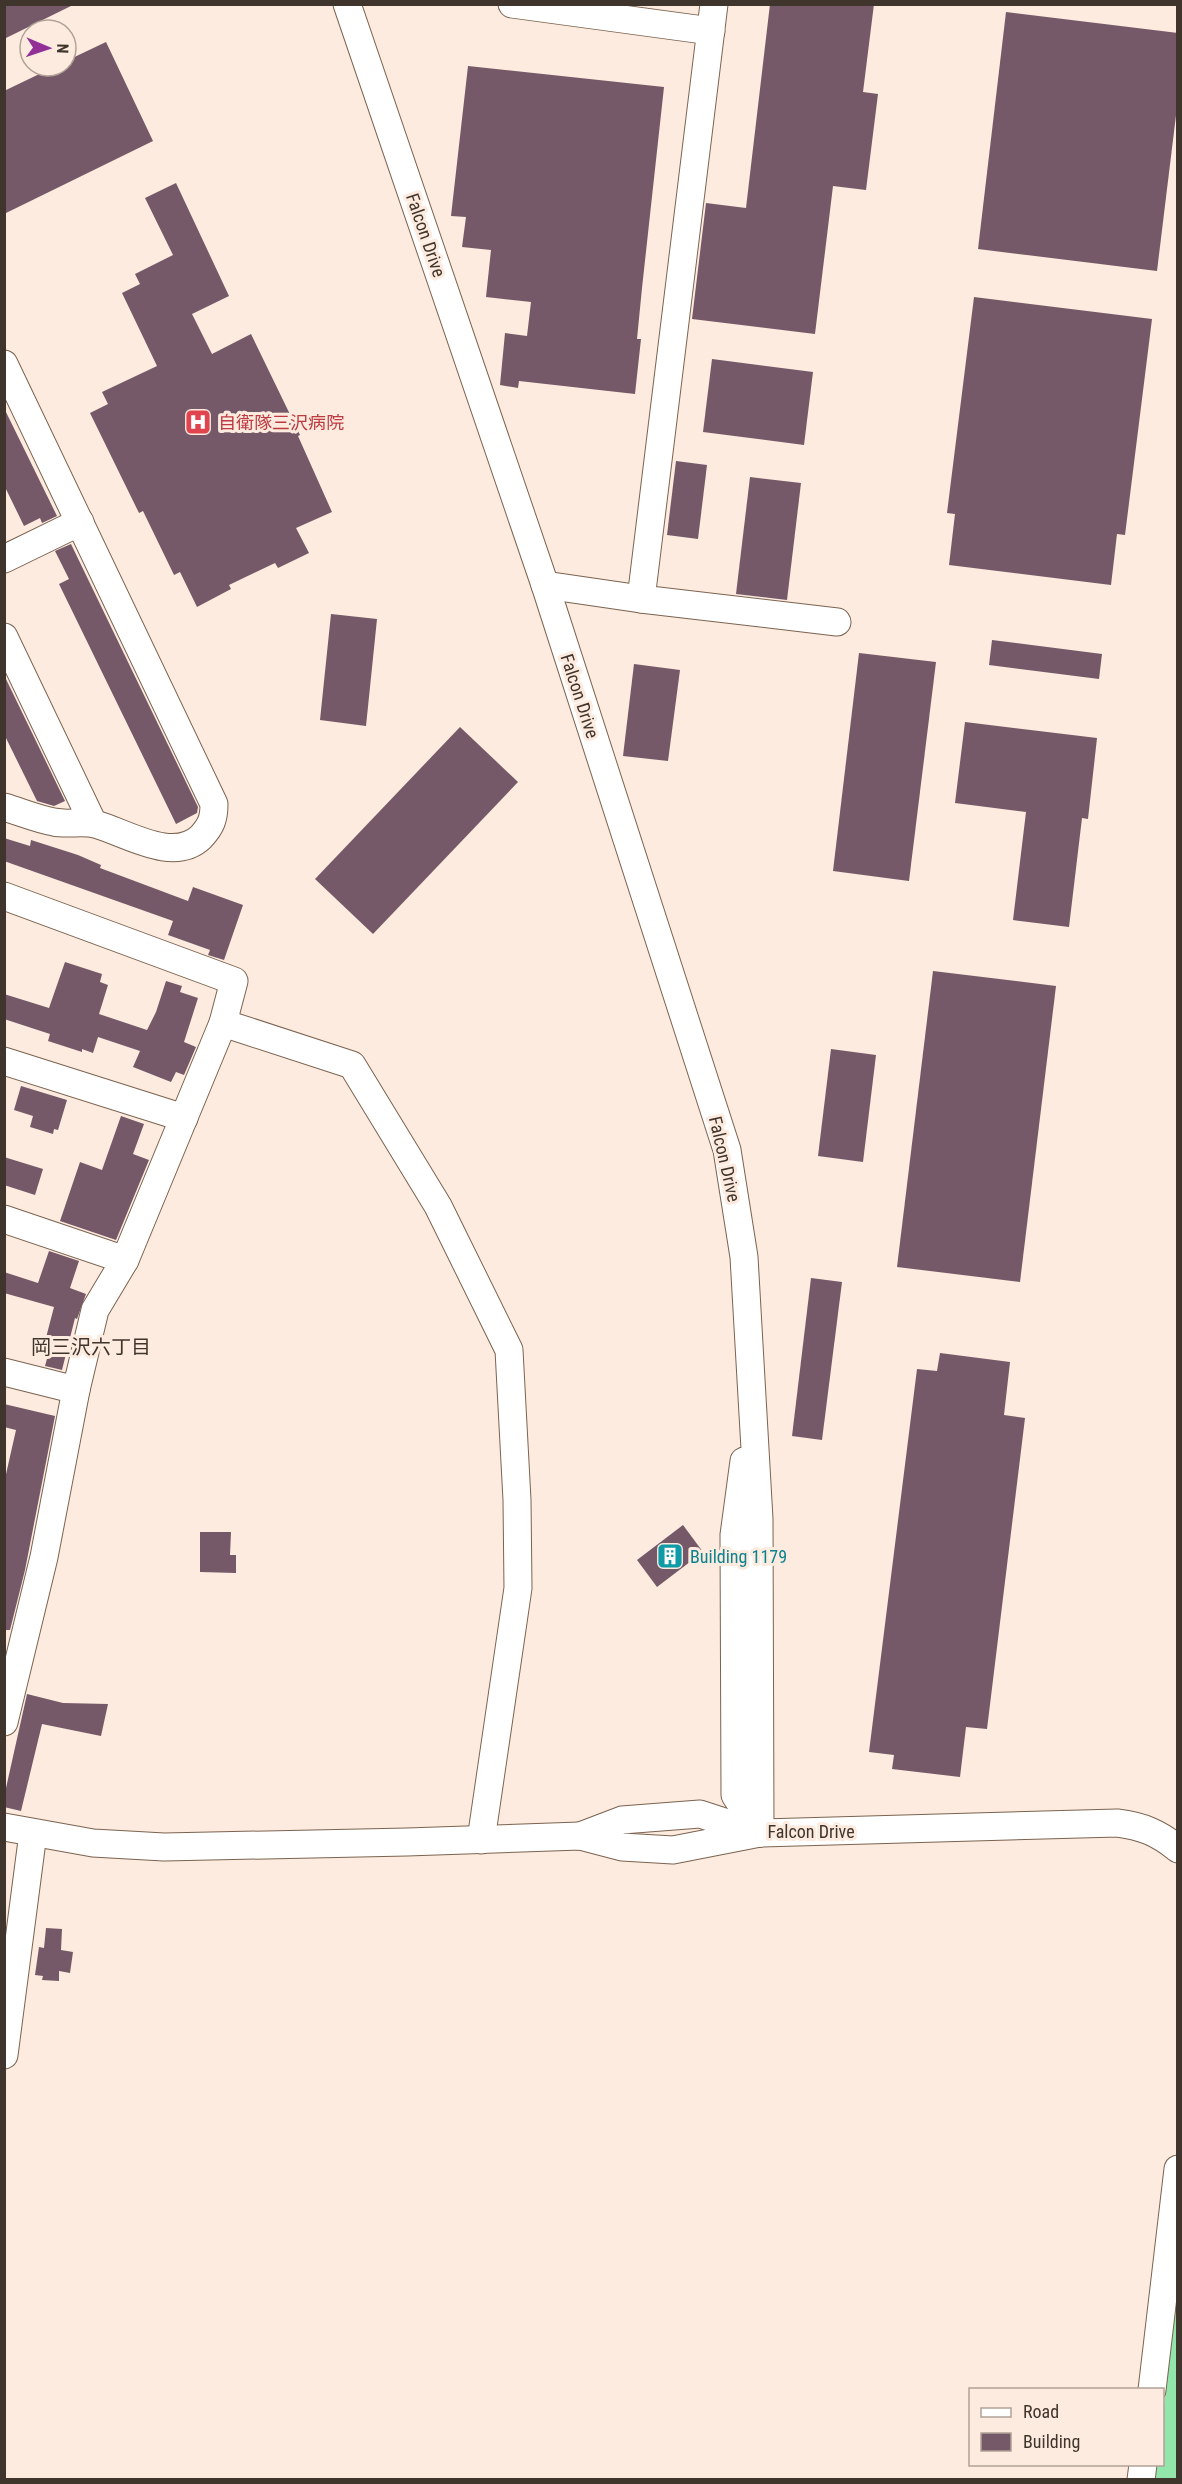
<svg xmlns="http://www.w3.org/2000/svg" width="1182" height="2484" viewBox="0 0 1182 2484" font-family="'Roboto Condensed','Noto Sans JP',sans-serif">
	<rect width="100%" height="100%" fill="#fcebde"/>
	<!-- green -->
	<path fill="#92e5ab" d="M1177 2289V2479H1155L1157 2465 1162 2464 1163 2416Z"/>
	<!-- building -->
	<g fill="#755968">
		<path d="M4 4H75L4 39Z"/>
		<path d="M770 4H874L863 92 878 94 866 190 833 186 815 334 692 319 706 203 746 208Z"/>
		<path d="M1006 12 1178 33V99L1157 271 978 249Z"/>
		<path d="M106 42 153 141 4 214V91L56 66H66V61Z"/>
		<path d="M468 66 664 87 642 288 637 339H641L635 394 519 381 518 388 500 385 505 333 527 336 531 302 486 297 491 250 462 247 466 217 451 216Z"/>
		<path d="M176 183 229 296 192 314 212 354 251 334 300 435 298 436 332 512 296 528 309 553 278 568 275 563 229 585 231 589 197 607 180 572 174 575 143 511 139 513 90 413 108 404 102 392 157 366 122 293 140 284 135 274 173 255 145 198Z"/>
		<path d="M974 297 1152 319 1125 535 1117 534 1111 585 949 565 955 514 947 513Z"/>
		<path d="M712 359 813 372 804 445 703 432Z"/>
		<path d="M4 408 57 516 42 523 40 518 24 526 4 485Z"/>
		<path d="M676 461 707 465 698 539 667 535Z"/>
		<path d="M750 477 801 483 787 600 736 594Z"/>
		<path d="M71 544 198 807 197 813 176 824 59 584 69 579 55 551Z"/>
		<path d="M331 614 377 619 366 726 320 720Z"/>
		<path d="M992 640 1102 654 1099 679 989 665Z"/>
		<path d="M859 653 936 662 909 881 833 871Z"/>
		<path d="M634 664 680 670 668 761 623 756Z"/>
		<path d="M4 675 65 801 54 806 37 801 4 734Z"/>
		<path d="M965 722 1097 738 1088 819 1082 818 1069 927 1013 920 1026 812 955 803Z"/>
		<path d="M460 727 518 782 373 934 315 879Z"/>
		<path d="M4 838 30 846 31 840 78 855 101 865 100 868 188 901 193 887 243 905 224 960 208 955 210 950 168 935 173 921 4 861Z"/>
		<path d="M65 962 102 974 100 982 108 985 99 1014 147 1030 156 1012 166 981 182 986 180 992 198 998 184 1042 196 1047 184 1075 176 1072 171 1082 133 1067 140 1051 98 1037 93 1053 82 1049V1052L48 1041 50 1034 4 1019V994L49 1008Z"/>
		<path d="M933 971 1056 986 1020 1282 897 1267Z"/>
		<path d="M831 1049 876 1055 863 1162 818 1156Z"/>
		<path d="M21 1086 67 1100 58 1130 54 1129 53 1134 30 1127 33 1116 14 1110Z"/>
		<path d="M121 1116 144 1124 133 1154 149 1160 116 1240 60 1221 80 1162 102 1170Z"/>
		<path d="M4 1157 43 1169 35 1195 4 1185Z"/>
		<path d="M49 1251 79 1261 70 1288 86 1294 77 1319 75 1318 62 1370 45 1366 48 1355 42 1353 54 1307 4 1293V1272L38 1283Z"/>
		<path d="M811 1278 842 1282 822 1440 792 1436Z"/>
		<path d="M940 1353 1010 1362 1004 1415 1025 1418 987 1729 966 1727 960 1777 892 1769 894 1755 869 1752 917 1369 937 1371Z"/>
		<path d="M4 1404 55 1416 25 1570 10 1630H4V1483L16 1430 4 1427Z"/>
		<path d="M683 1525 703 1552 657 1587 637 1560Z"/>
		<path d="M200 1532H231L230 1555H236V1573L200 1572Z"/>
		<path d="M27 1694 63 1703 108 1704 101 1736 42 1724 21 1811 4 1807V1797Z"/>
		<path d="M46 1928 62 1929 61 1950 73 1952 70 1973 59 1971V1981L42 1980 43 1976 35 1975 39 1947 44 1948Z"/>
	</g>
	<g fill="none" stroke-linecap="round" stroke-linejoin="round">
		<defs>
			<g id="minor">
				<path d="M347 4 545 585 727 1150 744 1257 759 1519 760 1833"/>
				<path d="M512 4 711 31"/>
				<path d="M714 4 641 599 837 622"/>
				<path d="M4 364 214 804C214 819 211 826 201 837 173 864 125 832 95 824 82 821 67 825 54 822 37 819 21 812 4 807"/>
				<path d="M4 559 80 522"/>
				<path d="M545 585 641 599"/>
				<path d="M4 637 93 823"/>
				<path d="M4 896 234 981 223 1023 125 1260 95 1310 76 1390 44 1557 4 1722"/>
				<path d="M223 1023 352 1065 438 1206 509 1350 517 1500 518 1588 481 1840"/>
				<path d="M4 1061 184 1118"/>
				<path d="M4 1219 125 1260"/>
				<path d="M4 1372 76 1390"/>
				<path d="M744 1461 734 1535 735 1795 760 1833"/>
				<path d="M4 1827 93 1843 164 1847 407 1842 580 1836 622 1847 673 1850 760 1833 1117 1823C1142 1826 1159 1833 1178 1849"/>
				<path d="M580 1836 622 1820 700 1814 758 1833"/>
				<path d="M4 2055 33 1833"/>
				<path d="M1152 2390 1178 2169"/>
				<path d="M1141 2480 1143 2464"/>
			</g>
		</defs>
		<!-- minor casing -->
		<use href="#minor" stroke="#7b6350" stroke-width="29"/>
		<!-- minor -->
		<use href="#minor" stroke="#fff" stroke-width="27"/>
	</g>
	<!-- icons -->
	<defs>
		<symbol id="hospital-square" viewBox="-11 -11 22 22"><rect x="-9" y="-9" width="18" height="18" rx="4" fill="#e0444e" stroke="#fcebde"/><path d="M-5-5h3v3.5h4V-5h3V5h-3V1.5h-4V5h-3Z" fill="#fff"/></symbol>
		<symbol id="building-square" viewBox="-11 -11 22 22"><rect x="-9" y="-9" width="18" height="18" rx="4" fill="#0f9aa8" stroke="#fcebde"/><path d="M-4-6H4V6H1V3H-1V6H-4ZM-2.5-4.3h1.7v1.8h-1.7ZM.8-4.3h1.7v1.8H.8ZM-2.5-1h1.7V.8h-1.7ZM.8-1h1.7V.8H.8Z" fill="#fff"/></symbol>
	</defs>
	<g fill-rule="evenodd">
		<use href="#hospital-square" x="183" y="407" width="30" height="30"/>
		<use href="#building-square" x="655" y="1541" width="30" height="30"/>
	</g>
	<g text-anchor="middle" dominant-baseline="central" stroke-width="6" stroke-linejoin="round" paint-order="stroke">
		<!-- street labels -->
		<g font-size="18" fill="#40352c" stroke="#fcebde">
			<text transform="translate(426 235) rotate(71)">Falcon Drive</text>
			<text transform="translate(580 696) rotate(72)">Falcon Drive</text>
			<text transform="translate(725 1159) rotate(77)">Falcon Drive</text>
			<text x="811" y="1831">Falcon Drive</text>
		</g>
		<!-- health labels -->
		<g font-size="18" fill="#be3a42" stroke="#fcebde" text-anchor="start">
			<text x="218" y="422">自衛隊三沢病院</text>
		</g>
		<!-- culture labels -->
		<g font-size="18" fill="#0d838f" stroke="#fcebde" text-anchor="start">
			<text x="690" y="1556">Building 1179</text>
		</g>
		<!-- neighbourhood labels -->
		<g font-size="20" fill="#40352c" stroke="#fcebde">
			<text x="91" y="1347">岡三沢六丁目</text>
		</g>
	</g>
	<!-- border -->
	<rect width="1182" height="2484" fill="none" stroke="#40352c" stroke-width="12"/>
	<!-- legend -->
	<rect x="969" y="2388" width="195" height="78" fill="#fcebde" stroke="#b1a297" stroke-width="1.5"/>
	<rect x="981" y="2408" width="30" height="9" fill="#ffffff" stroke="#b1a297" stroke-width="1.5"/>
	<text x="1023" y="2418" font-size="18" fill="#40352c">Road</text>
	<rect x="981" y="2433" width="30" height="18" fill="#755968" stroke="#b1a297" stroke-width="1.5"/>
	<text x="1023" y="2448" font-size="18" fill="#40352c">Building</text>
	<!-- north arrow -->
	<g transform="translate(48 48) rotate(92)"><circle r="28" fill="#fcebde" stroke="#b1a297" stroke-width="1.5"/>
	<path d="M0-4.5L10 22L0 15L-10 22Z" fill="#923097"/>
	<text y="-9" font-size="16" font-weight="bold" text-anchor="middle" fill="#40352c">N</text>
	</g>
</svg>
